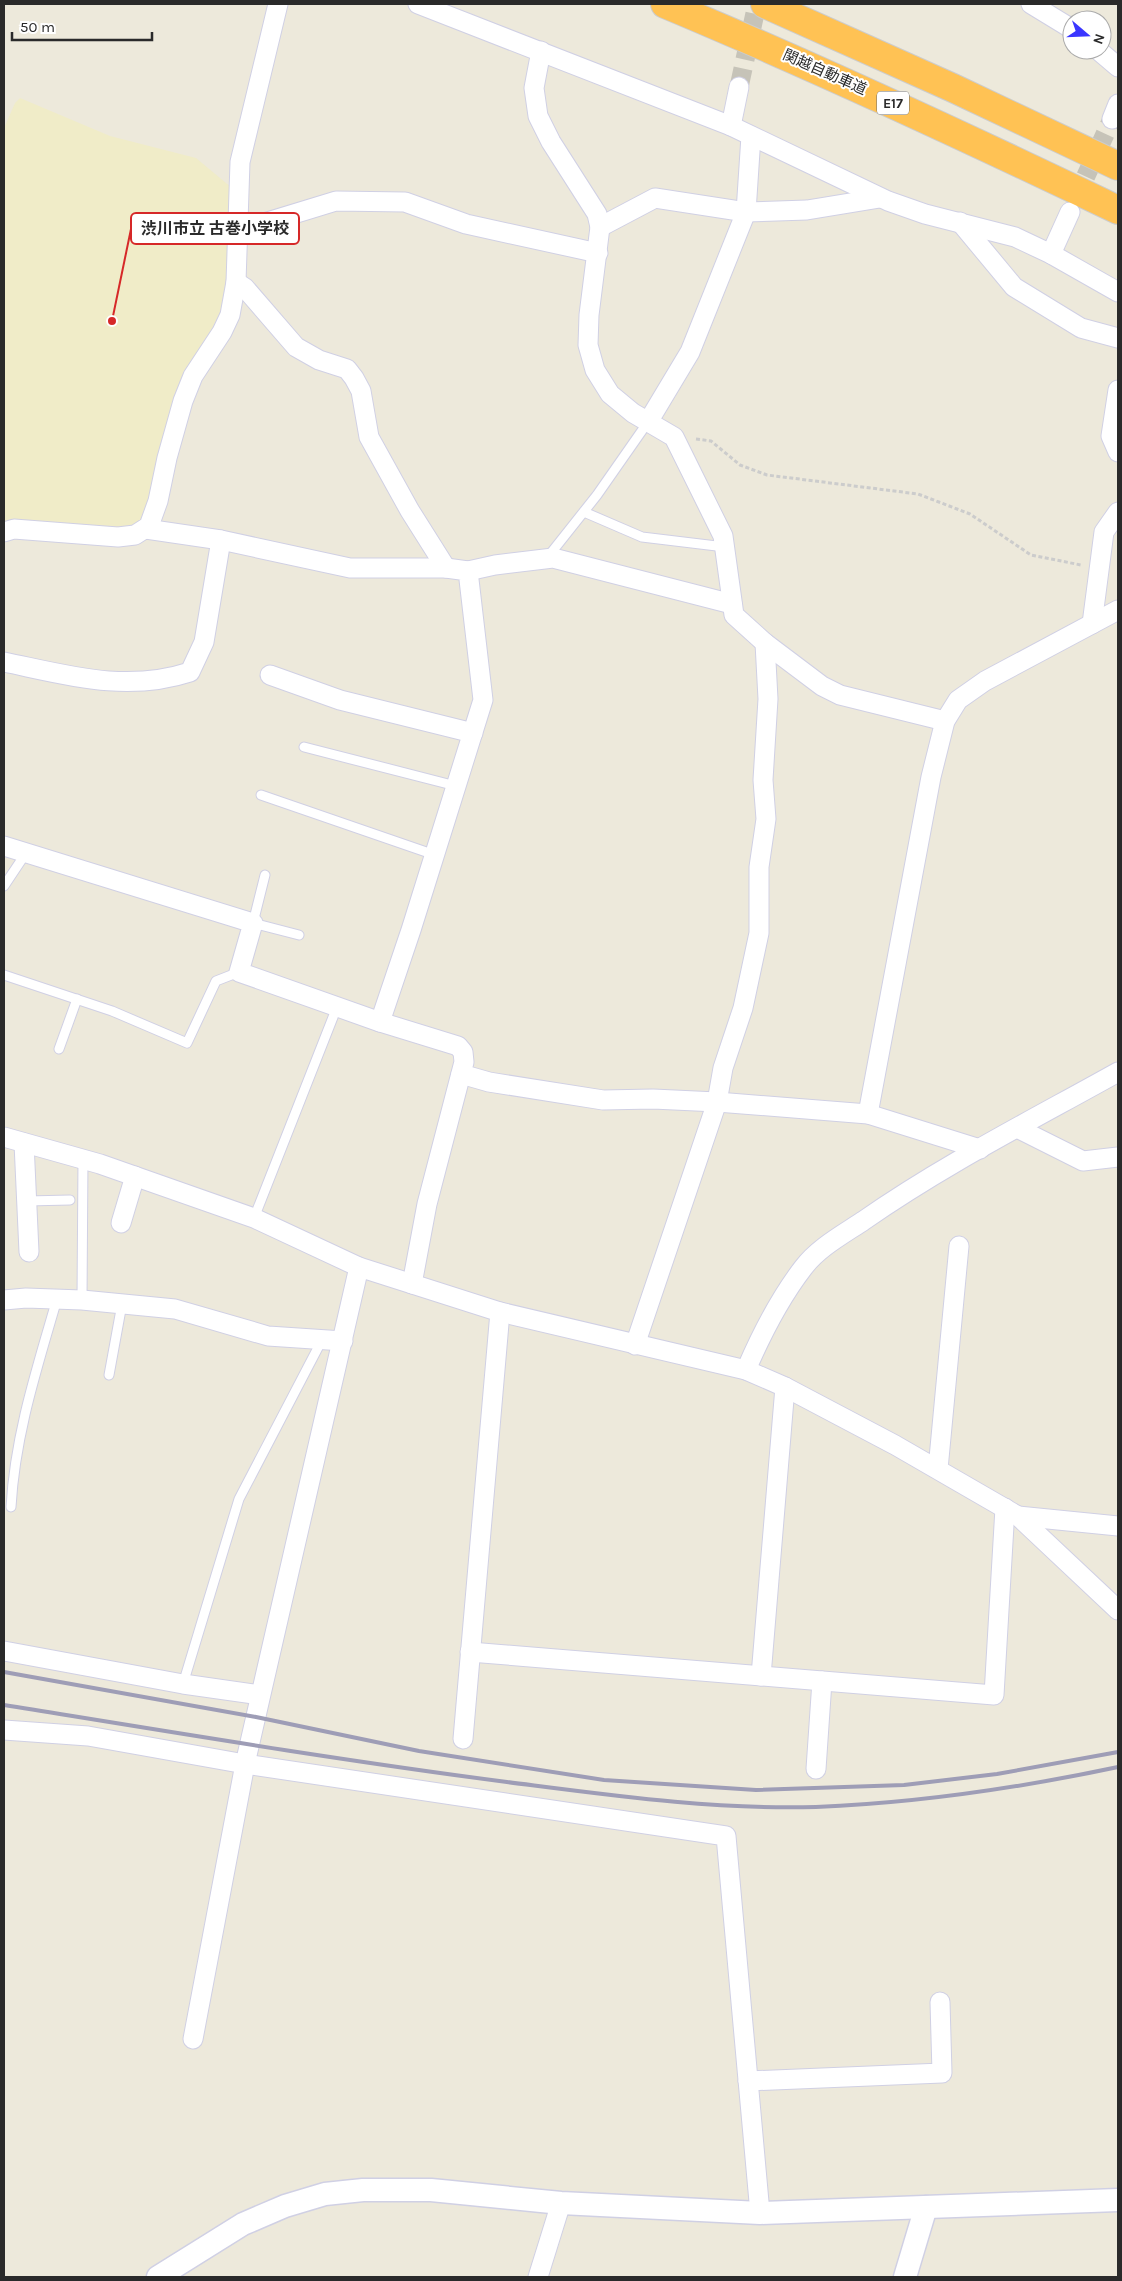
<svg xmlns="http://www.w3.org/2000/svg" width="1122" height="2281" viewBox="0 0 1122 2281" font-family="Karla,'Noto Sans JP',sans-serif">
	<rect width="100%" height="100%" fill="#ede9db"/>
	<!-- education -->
	<path fill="#f0ecc8" d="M20 98 110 136 196 158 232 188 229 280 223 315 146 516 132 529 4 523V128L15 103Z"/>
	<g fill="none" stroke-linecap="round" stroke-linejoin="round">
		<!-- minor-tunnel -->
		<g stroke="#c6c3b8" stroke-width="19" stroke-dasharray="19 9" stroke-linecap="butt">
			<path d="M739 87 757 4"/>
			<path d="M1074 202 1112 119"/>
		</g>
		<defs>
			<g id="service">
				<path d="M584 512 642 537 725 547"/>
				<path d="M547 558 597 495 648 422"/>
				<path d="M304 747 456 786"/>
				<path d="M261 795 435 855"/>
				<path d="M265 875 253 923 299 935"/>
				<path d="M4 886 26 853"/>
				<path d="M4 975 112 1011 187 1043 216 981 239 972"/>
				<path d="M59 1049 77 999"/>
				<path d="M27 1201 70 1200"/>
				<path d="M254 1218 337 1007"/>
				<path d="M82 1300 83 1159"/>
				<path d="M109 1375 122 1304"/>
				<path d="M11 1507C15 1435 37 1368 57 1299"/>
				<path d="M183 1684 239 1499 322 1340"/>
			</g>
			<g id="minor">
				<path d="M418 4 731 126 888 201 925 214 1015 237 1051 254 1118 292"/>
				<path d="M1031 4 1072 29"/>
				<path d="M1098 50 1118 67"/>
				<path d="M541 51 534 88 538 116 551 142 597 214 600 227 589 315 588 345 595 370 610 394 633 413 674 437 723 536 734 615 765 643 822 686 840 695 945 721"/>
				<path d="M1112 119 1118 104"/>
				<path d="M731 126 739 87"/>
				<path d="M960 222 1014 287 1081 328 1118 338"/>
				<path d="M600 227 655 198 746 212 807 210 880 198"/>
				<path d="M238 231 336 201 405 202 466 224 598 253"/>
				<path d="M1051 254 1070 212"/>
				<path d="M236 282 245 288 296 347 319 360 347 369 354 378 361 391 369 437 410 511 446 568"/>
				<path d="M1118 390 1111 436 1118 452"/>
				<path d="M648 422 690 352 746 212 751 136"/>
				<path d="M146 529 221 540 350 568H446L468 571 483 700 411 930 380 1022"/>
				<path d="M4 532 14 529 118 537 135 535 149 526 158 501 167 458 183 401 193 376 222 332 230 315 236 282 240 162 278 4"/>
				<path d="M468 571 495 565 553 558 732 604"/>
				<path d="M1092 624 1104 532 1118 512"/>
				<path d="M4 662C67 675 126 693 190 672L204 642 221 540"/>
				<path d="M270 675 340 700 473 733"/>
				<path d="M4 846 253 923 239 972 380 1022 458 1046 463 1052 464 1062 427 1204 412 1284"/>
				<path d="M461 1074 489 1082 603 1100 653 1099 717 1102 868 1114 980 1149"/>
				<path d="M868 1114 931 777 945 721 958 700 985 681 1118 610"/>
				<path d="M1017 1128 1083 1161 1118 1157"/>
				<path d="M4 1137 100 1164 254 1218 359 1267 500 1312 746 1370 785 1387 895 1445 1018 1516 1118 1610"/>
				<path d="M24 1143 29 1252"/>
				<path d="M121 1223 135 1176"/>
				<path d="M4 1300 26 1298 82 1300 175 1309 268 1336 343 1341"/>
				<path d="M635 1345 717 1102 723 1068 743 1008 759 933V867L766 819 763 780 768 699 765 643"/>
				<path d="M746 1370C761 1335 780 1298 803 1268 818 1248 842 1235 863 1221 943 1165 1032 1120 1118 1072"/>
				<path d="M938 1469 959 1246"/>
				<path d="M1018 1516 1118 1526"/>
				<path d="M4 1651 183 1684 260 1695"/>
				<path d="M470 1652 994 1695 1005 1508"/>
				<path d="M761 1676 785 1387"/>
				<path d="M4 1730 88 1736 245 1764 726 1836 760 2213"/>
				<path d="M463 1739 500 1312"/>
				<path d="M816 1769 822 1681"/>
				<path d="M193 2039 245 1764 359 1267"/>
				<path d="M748 2081 942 2073 940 2002"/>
				<path d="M538 2277 561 2203"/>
			</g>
			<g id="tertiary">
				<path d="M158 2277 243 2224 285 2206 325 2194 363 2190H431L561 2203 760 2213 1118 2200"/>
				<path d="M905 2277 926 2207"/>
			</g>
			<g id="motorway">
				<path d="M665 4C818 68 968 138 1118 210"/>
				<path d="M765 4 953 88 1118 166"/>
			</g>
		</defs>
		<!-- service casing -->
		<use href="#service" stroke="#d0d0e4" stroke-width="11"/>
		<!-- minor casing -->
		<use href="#minor" stroke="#d0d0e4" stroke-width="21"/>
		<!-- tertiary casing -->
		<use href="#tertiary" stroke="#d0d0e4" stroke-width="25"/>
		<!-- motorway casing -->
		<use href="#motorway" stroke="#ccc" stroke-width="30"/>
		<!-- path -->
		<path stroke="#ccc" stroke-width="3" stroke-dasharray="4 2.5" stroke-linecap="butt" d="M696 439 711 441 740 465 767 475 918 494 970 514 1031 555 1081 565"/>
		<!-- service -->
		<use href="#service" stroke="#fff" stroke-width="9"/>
		<!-- minor -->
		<use href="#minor" stroke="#fff" stroke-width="19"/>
		<!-- tertiary -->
		<use href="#tertiary" stroke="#fff" stroke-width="22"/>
		<!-- motorway -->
		<use href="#motorway" stroke="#ffc254" stroke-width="28"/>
		<!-- rail -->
		<g stroke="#9e9db6" stroke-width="4">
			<path d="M4 1672 256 1717 419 1751 604 1780 756 1790 904 1785 997 1774 1118 1752"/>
			<path d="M4 1705C171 1732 338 1760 507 1782 609 1795 713 1810 816 1807 917 1803 1019 1788 1118 1767"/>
		</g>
	</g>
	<g text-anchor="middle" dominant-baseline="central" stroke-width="4" stroke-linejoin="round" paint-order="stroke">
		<!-- shield labels -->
		<rect fill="#fff" stroke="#6a6a6a" stroke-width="1" x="877" y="91.5" width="32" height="23" rx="4"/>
		<g font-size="14" font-weight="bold" fill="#2a2a2a">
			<text x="893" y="103">E17</text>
		</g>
		<!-- street labels -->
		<g font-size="15" fill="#2a2a2a" stroke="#fff">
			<text transform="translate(825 72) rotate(24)">関越自動車道</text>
		</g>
	</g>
	<!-- callouts -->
	<path fill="none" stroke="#d62828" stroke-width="2" d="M112 321L131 229"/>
	<circle fill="#d62828" stroke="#fff" stroke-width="2" cx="112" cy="321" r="5"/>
	<rect fill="#fff" stroke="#d62828" stroke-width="2" x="131" y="213" width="168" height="31" rx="5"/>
	<g font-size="16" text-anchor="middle" font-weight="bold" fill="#2a2a2a">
		<text x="215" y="234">渋川市立 古巻小学校</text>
	</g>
	<!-- border -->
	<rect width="1122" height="2281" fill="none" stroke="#2a2a2a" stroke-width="10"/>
	<!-- north arrow -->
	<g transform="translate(1087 35) rotate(109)"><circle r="24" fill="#ffffff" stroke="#aaaaaa"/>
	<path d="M0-4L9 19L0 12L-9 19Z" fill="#3a36ff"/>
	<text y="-8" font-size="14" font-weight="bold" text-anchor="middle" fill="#2a2a2a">N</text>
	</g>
	<!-- scale -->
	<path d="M12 32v8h140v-8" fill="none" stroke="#2a2a2a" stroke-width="2.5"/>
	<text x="20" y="32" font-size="15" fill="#2a2a2a" stroke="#ffffff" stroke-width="4" paint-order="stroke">50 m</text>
</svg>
